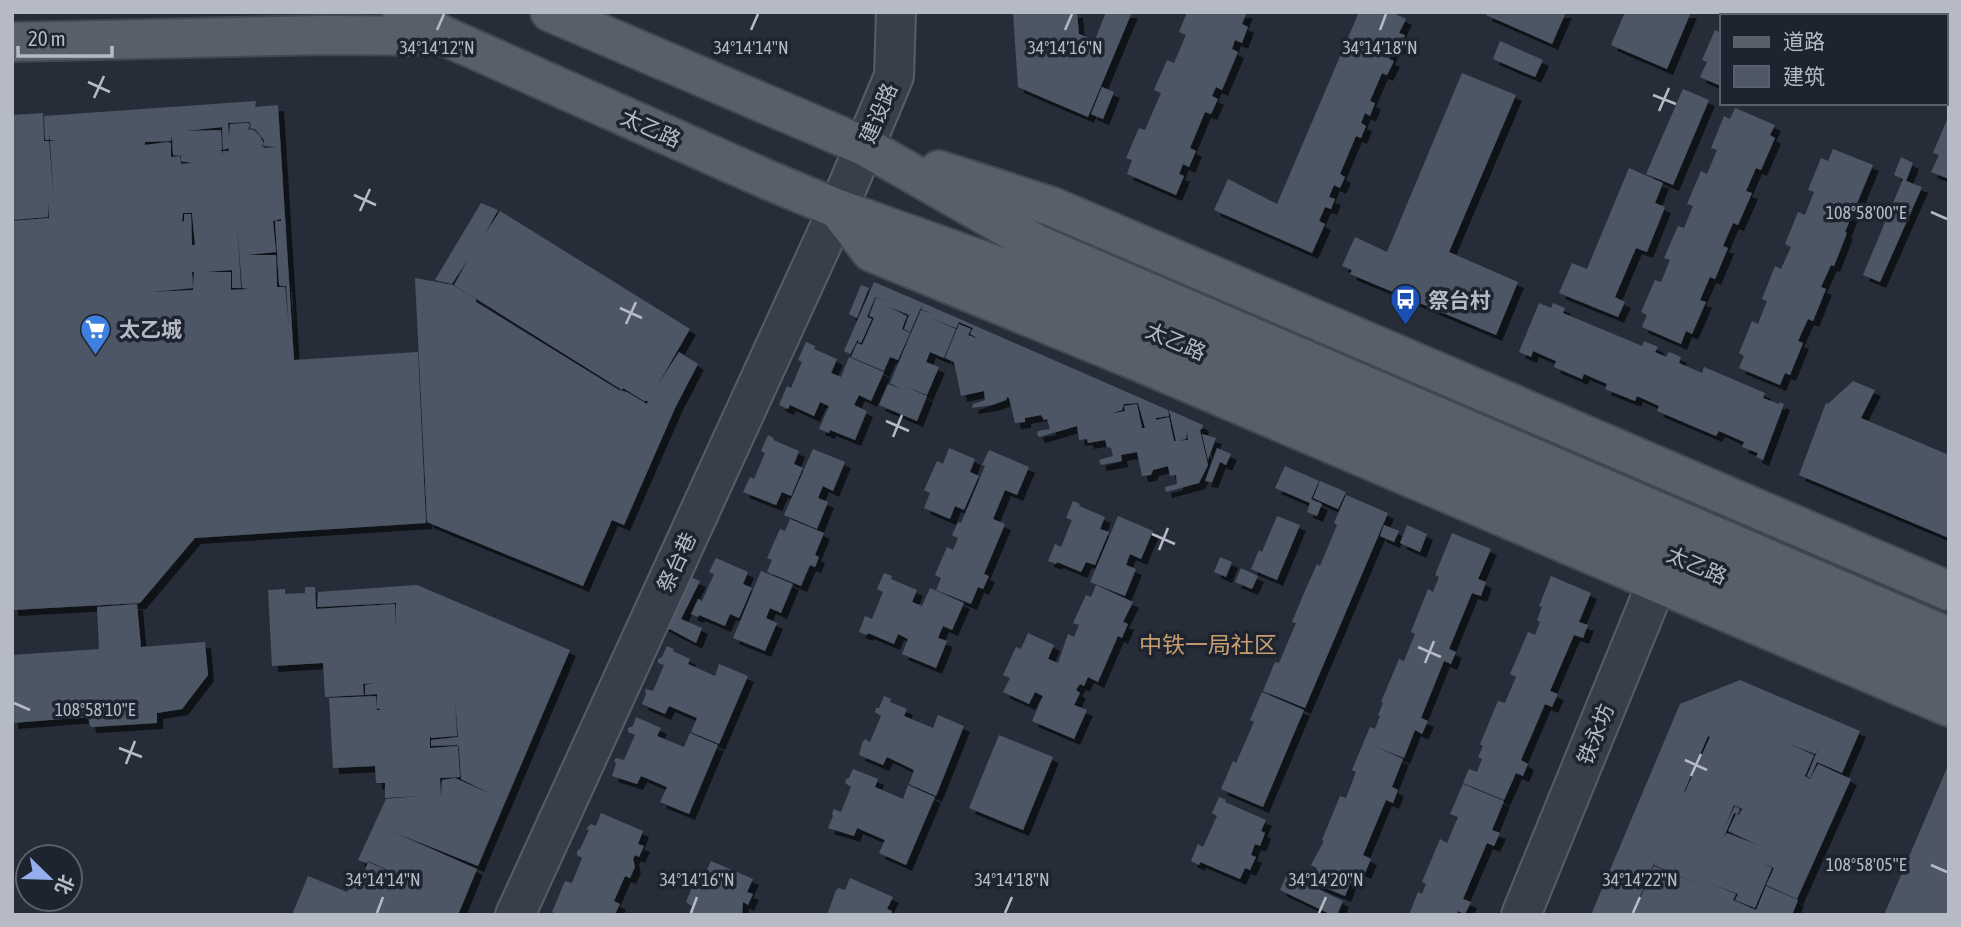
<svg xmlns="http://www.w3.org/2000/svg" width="1961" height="927" viewBox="0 0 1961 927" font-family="'Asap Condensed','Noto Sans SC',sans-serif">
	<defs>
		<filter id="shadow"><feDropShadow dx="6" dy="6" stdDeviation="0" flood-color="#0009"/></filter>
	</defs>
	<rect width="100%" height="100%" fill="#262d39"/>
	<!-- building -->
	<g fill="#4e5765" fill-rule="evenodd" filter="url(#shadow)">
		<path d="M1013 12H1077L1079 34 1095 40 1106 12H1132L1088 117 1018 87Z"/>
		<path d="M1187 12H1247L1242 24 1248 27 1242 43 1235 40 1232 49 1238 52 1222 90 1216 87 1212 96 1218 99 1211 114 1205 112 1190 148 1196 151 1189 167 1183 164 1179 174 1184 176 1176 195 1127 174 1132 160 1126 158 1139 128 1145 130 1161 93 1154 90 1167 60 1174 63 1186 35 1179 32Z"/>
		<path d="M1359 12H1391L1406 19 1399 33 1405 35 1399 49 1394 47 1389 59 1394 61 1387 75 1382 73 1370 101 1375 103 1370 116 1365 113 1361 123 1366 126 1361 138 1356 136 1340 174 1345 177 1340 188 1334 185 1329 197 1335 199 1331 209 1325 207 1319 221 1325 224 1312 253 1214 210 1228 179 1277 204Z"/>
		<path d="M1487 12H1566L1552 44 1486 15Z"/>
		<path d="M1625 12H1691L1667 69 1611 45Z"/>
		<path d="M1722 12H1773L1772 16H1721Z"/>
		<path d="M1875 12H1920L1918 16H1873Z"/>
		<path d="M1715 30 1721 33V86L1700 77 1707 62 1702 60Z"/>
		<path d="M1500 41 1543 60 1535 77 1493 59Z"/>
		<path d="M1462 73 1516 95 1449 252 1518 282 1496 335 1350 274 1352 270 1342 266 1355 237 1387 252Z"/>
		<path d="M1102 87 1114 92 1103 119 1091 114Z"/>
		<path d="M1683 89 1709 100 1673 185 1646 174Z"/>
		<path d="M256 101 255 107 278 105 294 360 418 352 426 523 195 538 140 603 12 610V221L49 218 48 200V217L12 220V115L43 113 44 141H49L54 200 50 141 57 140H50V135L49 140H45L44 116ZM249 122 251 124 250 128 255 129 264 140 263 146 277 147 265 148 262 146 263 142 260 136 254 130 250 129 248 131 250 124 248 123 230 124 229 137 228 123ZM222 127 223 150 229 148V151H223V155L222 151H218L222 150 221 130 185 131ZM172 136 173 155 185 156H181V161L193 163 181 164 180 156 171 157V143L168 142 145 145V142L171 141ZM183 213H192L195 245H192L191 214H184V221L182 222ZM281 219V221H275L279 284 280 286H286L289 326 285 287H277L276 255H247L276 252 273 221 269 222ZM237 223 242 288 249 289 231 290V272H205L232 270V288H241ZM192 272H194L193 290 152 292 193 288Z"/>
		<path d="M1735 108 1775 125 1770 135 1775 138 1761 170 1756 168 1746 191 1752 193 1738 225 1733 223 1723 246 1728 248 1715 279 1710 277 1700 300 1706 302 1692 334 1686 331 1681 344 1642 327 1647 315 1641 312 1655 280 1661 282 1670 260 1664 258 1678 226 1684 228 1693 206 1687 204 1701 171 1707 174 1717 150 1711 148 1724 116 1730 119Z"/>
		<path d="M1949 115V179L1931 172 1939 155 1933 153Z"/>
		<path d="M1833 149 1873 165 1845 232 1847 233 1834 266 1831 265 1821 287 1826 289 1813 321 1808 319 1798 341 1803 343 1790 375 1785 373 1780 385 1739 368 1744 356 1739 353 1752 321 1758 324 1767 301 1762 299 1775 266 1781 269 1791 247 1785 244 1798 212 1805 215 1814 192 1808 190 1821 158 1828 161Z"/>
		<path d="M1901 157 1913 163 1906 181 1922 187 1880 282 1863 275 1903 179 1894 175Z"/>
		<path d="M1629 168 1663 183 1655 203 1665 207 1647 252 1636 248 1615 297 1625 302 1618 317 1559 293 1572 263 1587 269Z"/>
		<path d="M481 203 498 210 485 234 500 211 690 329 657 386 679 352 698 364 676 406 624 525 612 520 583 586 427 522 415 278 453 285 476 299V302L619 390 627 392 647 404 648 401H644L623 388 622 390 454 285 469 258 452 284 435 280Z"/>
		<path d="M874 282 923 303 910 332 904 329 909 315 887 306 907 316 902 329 910 333 898 360 890 357 884 371 851 357 857 343 862 345 874 318 869 316 876 298 886 301 875 297 867 317 872 319 861 343 858 342V339L850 354 844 351Z"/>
		<path d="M861 285 869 288 857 318 849 314Z"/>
		<path d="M923 303 1168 410 1169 416 1156 418V420L1169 417 1174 441 1188 440 1187 432 1186 439 1176 441 1169 410 1203 425 1202 429 1190 432 1200 430 1208 465 1199 483 1166 492 1165 487 1177 484 1176 475 1170 476 1168 466 1153 470 1151 475 1142 476 1137 452 1121 455 1122 461 1101 465 1099 460 1113 456 1111 448 1107 447 1105 440 1088 443 1087 439 1079 440 1077 426 1039 437 1037 434 1038 431 1050 429 1047 419 1044 420 1041 415 1025 418V422L1015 423 1009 398 1007 397 1006 400 992 405 972 408 973 404 985 400 984 391 961 396 954 362 945 358 959 324 971 329 968 335 979 339 970 334 973 328 959 322 956 328 930 318 956 329 944 358 930 352 926 362 939 367 927 395 902 385 927 396 917 421 879 405 888 384 901 389 890 383 911 333 915 335 911 333 921 310 933 314 921 309ZM1138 403 1145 428H1142L1137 404 1124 406 1125 411 1110 414 1122 410 1124 404Z"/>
		<path d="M1539 303 1551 308 1553 303 1565 308 1563 313 1642 346 1644 341 1658 347 1655 352 1666 357 1669 352 1681 357 1679 363 1702 373 1704 367 1765 393 1763 398 1779 404 1780 402 1784 404 1763 460 1756 457 1758 453 1742 447 1744 442 1719 431 1716 436 1657 411 1659 406 1637 396 1635 401 1605 389 1607 384 1584 374 1582 379 1554 367 1556 361 1533 351 1531 357 1519 352Z"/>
		<path d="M806 342 815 346 814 349 837 359 831 373 841 377 849 357 884 372 871 401 859 395 854 405 867 411 855 440 830 430 829 433 819 429 829 406 820 402 814 416 790 405 788 409 779 405 787 386 791 388 802 362 798 360Z"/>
		<path d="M1853 381 1875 390 1861 418 1949 455V538L1799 475 1826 403 1828 404Z"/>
		<path d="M1202 434 1216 438 1208 460Z"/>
		<path d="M768 435 774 438 773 440 799 451 794 464 803 468 791 496 782 492 776 505 743 492 750 477 754 479 765 453 761 451Z"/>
		<path d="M949 448 975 459 970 472 979 476 964 510 955 506 950 519 924 508 930 493 924 490 937 461 943 464Z"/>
		<path d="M1217 448 1231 454 1226 465 1220 462 1212 482 1205 481Z"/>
		<path d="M813 449 845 462 833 491 823 486 818 498 828 502 817 529 784 515Z"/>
		<path d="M989 450 1029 467 1017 495 1005 490 993 519 1005 524 984 574 989 576 983 589 978 587 971 604 936 590 941 578 935 575 947 547 953 550 958 538 952 535 958 522 961 523 985 466 982 465Z"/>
		<path d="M1285 466 1319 481 1311 499 1322 504 1317 516 1307 512 1310 503 1275 488Z"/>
		<path d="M1320 481 1346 492 1338 509 1313 498Z"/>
		<path d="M1346 495 1388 513 1305 708 1263 691 1275 662 1279 663 1296 623 1292 622 1304 593 1317 564 1320 566 1337 525 1334 523Z"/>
		<path d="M1073 501 1080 504 1079 506 1105 517 1100 529 1109 532 1095 565 1086 562 1081 572 1057 562 1056 564 1048 561 1055 544 1061 547 1072 520 1066 518Z"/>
		<path d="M1118 516 1153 531 1141 559 1130 554 1126 565 1136 569 1125 596 1090 582Z"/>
		<path d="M1277 516 1300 525 1277 580 1251 569 1259 550 1262 552Z"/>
		<path d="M790 519 824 533 815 555 819 557 815 567 810 565 801 586 767 572 772 560 767 558 780 529 785 531Z"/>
		<path d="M1384 525 1399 531 1394 542 1380 536Z"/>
		<path d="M1407 525 1427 534 1420 552 1400 543Z"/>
		<path d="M1452 533 1491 549 1478 579 1486 582 1481 596 1472 593 1449 649 1456 652 1451 664 1444 661 1421 718 1428 721 1422 734 1415 730 1404 758 1374 746 1403 759 1392 787 1398 790 1393 803 1386 800 1363 855 1371 859 1365 873 1356 869 1345 896 1311 882 1317 868 1311 865 1324 841 1322 840 1340 796 1346 798 1356 772 1352 770 1370 727 1375 729 1380 716 1378 715 1383 703 1381 702 1399 659 1404 661 1415 634 1411 632 1428 589 1433 592 1439 577 1435 575Z"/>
		<path d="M1220 557 1232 562 1226 577 1214 572Z"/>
		<path d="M716 558 748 572 743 584 752 588 739 618 730 614 725 626 699 615 698 617 691 614 698 599 702 601 714 574 709 572Z"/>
		<path d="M1241 568 1258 576 1252 589 1235 582Z"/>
		<path d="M761 571 793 584 781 613 770 608 766 618 777 623 765 651 733 638Z"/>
		<path d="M884 573 892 576 891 579 917 590 912 602 922 606 930 588 964 603 952 630 943 626 938 638 947 641 936 668 902 654 908 639 898 634 894 644 868 633 867 635 859 632 865 616 872 619 883 592 877 589Z"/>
		<path d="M686 575 700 581 681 619 702 628 696 643 662 625Z"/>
		<path d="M1551 576 1591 593 1579 622 1588 625 1583 638 1574 635 1550 691 1558 694 1552 707 1545 704 1521 760 1528 764 1523 776 1516 773 1504 800 1463 783 1469 769 1477 772 1482 759 1478 757 1483 746 1480 744 1498 701 1505 703 1516 677 1510 674 1528 632 1535 635 1540 622 1537 620 1542 607 1539 606Z"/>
		<path d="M417 585 570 650 478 866 391 831 477 869 458 915H292L308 876 347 892 355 874 362 878 368 862 421 885 368 861 367 863 358 860 386 799 420 796 385 798V783H376L375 766 333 768 329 698 376 696 377 710H381L377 708V694L365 695V685L374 683 363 684 364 695 325 697 323 663 272 666 268 590 285 589V594L305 593V587H315L316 609 395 604 396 630V603L317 607 318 592ZM455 699 458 737 431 740V746L457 745 459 747 461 779 493 795 455 778 442 780 441 798 440 778 460 777 458 746 430 748V736L431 738 457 736Z"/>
		<path d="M1096 585 1133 602 1123 622 1128 624 1122 638 1118 636 1098 682 1088 677 1084 686 1080 684 1076 690 1080 693 1074 705 1087 710 1074 739 1032 721 1043 696 1035 692 1029 704 1003 692 1010 678 1003 675 1016 647 1021 649 1028 633 1054 645 1048 659 1058 663 1068 634 1074 637 1079 625 1073 623 1086 595 1091 597Z"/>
		<path d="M137 604 141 647 205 642 208 675 182 709 157 713V723L92 727 90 726 88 717 12 723V655L99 649 97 607Z"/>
		<path d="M667 646 674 649 673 651 690 659 688 664 715 676 719 664 748 676 719 744 691 732 697 718 669 706 665 714 642 704 646 694 645 689 653 691 664 665 658 663V659L662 657Z"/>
		<path d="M1740 680 1860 731 1842 773 1817 762 1810 778 1807 776 1818 749 1815 754 1785 742 1814 755 1805 776 1801 774 1810 779 1818 764 1851 779 1797 899 1766 885 1774 868 1763 863 1772 868 1755 908 1735 900 1738 894 1707 882 1736 894 1733 900 1756 910 1766 886 1798 900 1792 915H1633L1654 866 1701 885 1654 865 1655 861 1632 915H1591L1680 704ZM1708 736 1710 737 1685 792H1684ZM1734 805 1745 810 1742 809 1739 815 1736 814 1728 831 1758 845 1727 833 1724 837 1734 813 1738 814 1740 809 1735 806 1724 828Z"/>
		<path d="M1262 692 1304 710 1263 807 1221 789 1233 761 1236 763 1254 722 1250 720Z"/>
		<path d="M884 696 891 699 890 702 907 709 904 716 933 728 938 715 964 726 936 796 909 784 914 770 887 757 883 765 859 755 862 743 865 739 870 742 881 716 875 712 876 708H879Z"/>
		<path d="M636 717 661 728 657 736 684 747 690 733 718 745 689 814 660 802 667 787 641 776 637 784 612 776 616 764 614 760 617 758 624 760 635 735 628 732V728L633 726Z"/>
		<path d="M999 735 1053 757 1023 830 969 808Z"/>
		<path d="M1947 768 1949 769V915H1884Z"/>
		<path d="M853 769 878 779 875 787 903 799 908 785 935 797 906 865 879 853 885 840 857 828 854 836 828 828 833 816 832 813 834 809 841 812 851 787 845 783 846 779 849 778Z"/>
		<path d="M1463 784 1504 801 1492 830 1500 833 1494 846 1487 843 1463 899 1471 902 1465 914 1458 911 1456 915H1409L1418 892 1422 894 1426 884 1422 882 1440 839 1447 843 1458 817 1450 814Z"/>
		<path d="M1219 797 1226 800 1225 802 1266 820 1261 831 1265 833 1260 846 1255 844 1251 855 1256 857 1250 870 1245 868 1240 879 1200 862 1199 865 1191 861 1198 844 1203 847 1217 816 1212 813Z"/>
		<path d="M601 813 643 831 638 844 644 846 639 857 635 855 633 859 635 867 630 878 625 876 614 901 620 904 615 914 557 915 552 912 565 881 572 883 582 858 577 855V851L580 849 589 830 586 829 591 824 596 826Z"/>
		<path d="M711 861 753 879 747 892 753 894 748 905 743 902 742 915H688L692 906 686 902 699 871 705 874Z"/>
		<path d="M1287 874 1343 901 1337 915H1332L1280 890Z"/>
		<path d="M850 878 893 897 887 909 892 911 891 915H827L836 890 839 888 845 890Z"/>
	</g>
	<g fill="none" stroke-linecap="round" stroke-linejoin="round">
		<defs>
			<g id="minor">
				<path d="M515 915 838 209 894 76 896 12"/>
				<path d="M1521 915 1669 553"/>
			</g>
			<g id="major">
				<path d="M402 12 444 36 768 180 838 209 1006 269 1949 672"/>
				<path d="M550 12 864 146 1036 244 1949 637"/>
				<path d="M12 42 325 35 441 36"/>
				<path d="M939 170 1053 207 1949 591"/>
				<path d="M838 209 871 252 1142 363 1949 707"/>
			</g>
		</defs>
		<!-- minor casing -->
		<use href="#minor" stroke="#575d68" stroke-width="42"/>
		<!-- major casing -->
		<use href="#major" stroke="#424853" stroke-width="42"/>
		<!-- minor -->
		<use href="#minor" stroke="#393f4a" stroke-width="38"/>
		<!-- major -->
		<use href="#major" stroke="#585e6a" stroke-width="38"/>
	</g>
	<!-- ticks -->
	<path fill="none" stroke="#b5bac5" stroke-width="2.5" d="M437 30 444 14M751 30 758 14M1065 30 1072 14M1380 30 1386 14M88 82 110 92M1653 95 1676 104M94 98 104 76M1659 111 1669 88M354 195 376 205M360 211 370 189M1931 212 1947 219M620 308 642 318M626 324 636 302M886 421 909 431M893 437 902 415M1152 534 1175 544M1159 550 1168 528M1418 647 1441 657M1425 663 1434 641M14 703 30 710M119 748 142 757M1685 760 1707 770M126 764 135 741M1691 776 1701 754M1931 865 1947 872M377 913 383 897M691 913 697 897M1005 913 1012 897M1319 913 1326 897M1633 913 1640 897"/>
	<!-- icons -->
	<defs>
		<symbol id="bus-pin" viewBox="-11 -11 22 30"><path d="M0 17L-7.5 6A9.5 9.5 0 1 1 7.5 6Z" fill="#1a4fb4" stroke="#1e242f"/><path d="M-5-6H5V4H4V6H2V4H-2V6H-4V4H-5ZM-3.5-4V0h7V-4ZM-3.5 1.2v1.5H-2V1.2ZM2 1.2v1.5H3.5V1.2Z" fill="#fff"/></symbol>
		<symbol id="supermarket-pin" viewBox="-11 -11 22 30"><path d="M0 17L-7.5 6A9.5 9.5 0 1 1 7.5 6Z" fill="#3f7fe0" stroke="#1e242f"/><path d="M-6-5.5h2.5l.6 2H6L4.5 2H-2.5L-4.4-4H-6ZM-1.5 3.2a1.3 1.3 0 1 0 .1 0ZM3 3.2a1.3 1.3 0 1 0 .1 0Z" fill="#fff"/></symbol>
	</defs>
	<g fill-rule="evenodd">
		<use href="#bus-pin" x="1388" y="282" width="35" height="47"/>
		<use href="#supermarket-pin" x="78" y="312" width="35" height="47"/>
	</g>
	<g text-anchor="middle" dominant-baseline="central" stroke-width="7" stroke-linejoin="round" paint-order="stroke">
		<!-- street labels -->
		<g font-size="21" fill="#b5bac5" stroke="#1e242f">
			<text transform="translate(878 113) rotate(-67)">建设路</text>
			<text transform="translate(651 128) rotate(24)">太乙路</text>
			<text transform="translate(1176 341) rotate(23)">太乙路</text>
			<text transform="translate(676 562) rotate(-65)">祭台巷</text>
			<text transform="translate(1697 565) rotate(23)">太乙路</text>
			<text transform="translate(1595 734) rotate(-68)">铁永坊</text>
		</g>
		<!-- poi labels -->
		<g font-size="21" font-weight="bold" fill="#b5bac5" stroke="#1e242f" text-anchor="start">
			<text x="1428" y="300">祭台村</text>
			<text x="119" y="329">太乙城</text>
		</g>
		<!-- neighbourhood labels -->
		<g font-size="23" fill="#c79c6e" stroke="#1e242f">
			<text x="1208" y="645">中铁一局社区</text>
		</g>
	</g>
	<g font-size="18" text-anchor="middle" fill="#b5bac5" stroke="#1e242f" stroke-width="7" stroke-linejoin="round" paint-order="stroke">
		<text x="437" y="54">34°14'12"N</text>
		<text x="751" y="54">34°14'14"N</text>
		<text x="1065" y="54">34°14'16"N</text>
		<text x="1380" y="54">34°14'18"N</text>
		<text x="1866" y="219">108°58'00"E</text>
		<text x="95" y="716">108°58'10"E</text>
		<text x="1866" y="871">108°58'05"E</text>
		<text x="383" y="886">34°14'14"N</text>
		<text x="697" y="886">34°14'16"N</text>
		<text x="1012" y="886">34°14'18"N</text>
		<text x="1326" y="886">34°14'20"N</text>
		<text x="1640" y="886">34°14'22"N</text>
	</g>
	<!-- border -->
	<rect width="1961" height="927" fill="none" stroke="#b5bac5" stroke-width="28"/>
	<!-- legend -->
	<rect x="1720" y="14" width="228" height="91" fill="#1e242f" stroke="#5a606b" stroke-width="2"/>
	<rect x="1734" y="37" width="35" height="10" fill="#585e6a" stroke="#5a606b" stroke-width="2"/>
	<text x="1783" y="49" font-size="21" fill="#b5bac5">道路</text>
	<rect x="1734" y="66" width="35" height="21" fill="#4e5765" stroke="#5a606b" stroke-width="2"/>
	<text x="1783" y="84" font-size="21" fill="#b5bac5">建筑</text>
	<!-- north arrow -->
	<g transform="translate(49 878) rotate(113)"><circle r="33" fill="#1e242f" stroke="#5a606b" stroke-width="2"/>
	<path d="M0-5L12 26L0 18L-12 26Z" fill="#94afeb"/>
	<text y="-10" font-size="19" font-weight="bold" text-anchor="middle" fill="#b5bac5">北</text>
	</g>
	<!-- scale -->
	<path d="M18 46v10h94v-10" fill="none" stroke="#b5bac5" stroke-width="3.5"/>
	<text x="28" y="46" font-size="21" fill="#b5bac5" stroke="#1e242f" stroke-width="5" paint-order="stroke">20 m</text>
</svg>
